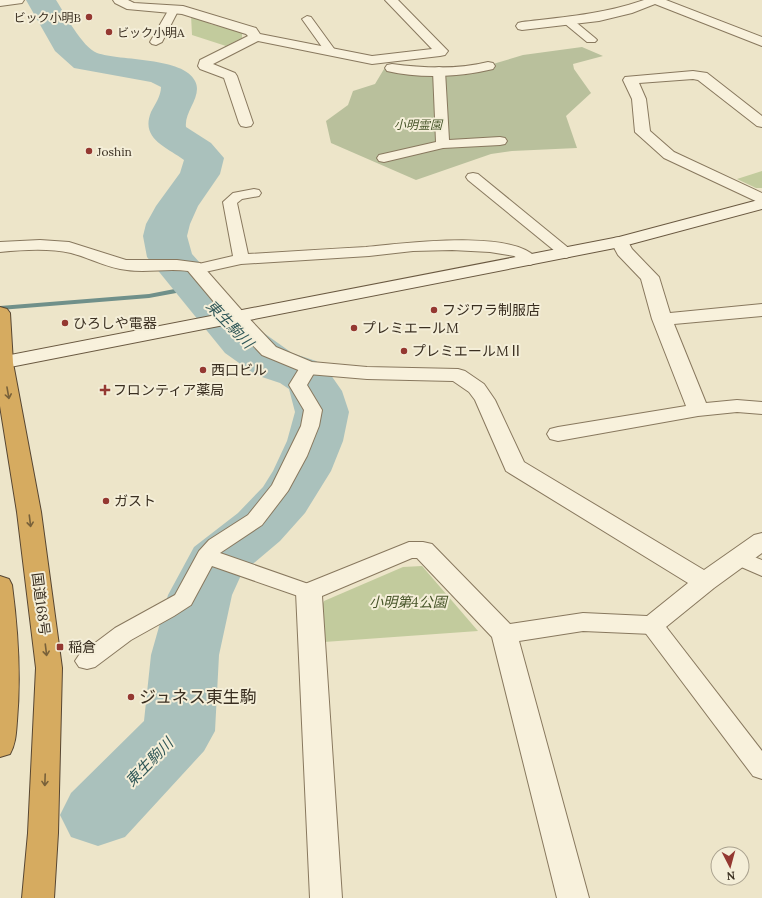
<svg xmlns="http://www.w3.org/2000/svg" width="762" height="898" viewBox="0 0 762 898" font-family="Lora,'Noto Sans JP',serif">
	<rect width="100%" height="100%" fill="#ede5c9"/>
	<!-- green -->
	<g fill="#c2cb9d">
		<path d="M191 15 206 20 210 24 242 32V38L226 46 192 35Z"/>
		<path d="M762 171V188H756L737 179Z"/>
		<path d="M422 566 478 631 324 642 317 619 324 601 403 567Z"/>
	</g>
	<!-- cemetery -->
	<path fill="#b9c09c" d="M582 47 603 56 573 64 574 69 591 93 566 116 577 148 512 151 491 154 416 180 331 143 326 121 348 105 353 91 375 84 384 69 396 71 445 73 493 64 523 55Z"/>
	<g fill="none" stroke-linecap="round" stroke-linejoin="round">
		<!-- stream -->
		<path fill="#70908a" fill-rule="evenodd" d="M195 285H198V289L149 298 0 310V306L149 294Z"/>
		<!-- river -->
		<path fill="#aac1bc" fill-rule="evenodd" d="M26 0H56C65 14 82 47 97 53 120 61 184 57 195 81 203 96 184 111 186 127L211 143 224 158 220 174 198 206 190 224 187 236 192 254 261 331 292 353 316 361 326 368 342 391 349 412 343 441 331 471 305 513 280 541 242 573 232 595 219 655 215 731 204 751 125 837 98 846 71 837 60 815 71 793 144 721 151 655 168 595 194 547 238 513 263 487 273 471 287 441 295 412 289 389 280 383 256 375 225 353 147 257 143 236 146 224 156 206 180 173 184 160C167 147 140 139 151 112 155 104 161 96 161 87L151 82 74 68 55 51Z"/>
		<defs>
			<g id="lane">
				<path d="M174 6 179 9 162 42 156 45 152 44 150 42 169 9Z"/>
				<path d="M307 16 311 17 335 50 337 52 335 54H327L302 19Z"/>
				<path d="M568 18 572 19 595 38 597 40 595 42H587L564 23 563 21 564 19Z"/>
				<path d="M439 67 443 68 445 71 449 140 500 137 505 138 507 141 505 144 500 145 443 148 384 162 379 161 377 158 379 155 436 142 433 71 435 68Z"/>
				<path d="M473 173 478 174 571 250 574 253 571 256 566 258 561 256 468 180 466 177 468 174Z"/>
				<path d="M254 189 259 190 261 193 259 196 242 199 237 203 248 254C287 252 327 249 366 247 401 244 516 228 538 260L535 263 530 265 525 263 514 256 490 252 452 250 413 251 369 256 241 264 196 274 190 272 188 269 190 266 233 256 223 202 233 193Z"/>
				<path d="M308 363 314 364 317 368 307 385 322 410 319 426 307 456 288 491 262 525 220 553 317 587 320 592 317 597 309 599 301 597 212 566 191 605 174 616 131 640 95 667 87 669 79 667 75 661 79 655 115 628 175 595 199 551 209 540 248 515 272 485 301 426 304 410 289 385 302 364Z"/>
				<path d="M739 551 762 560V576L732 563 728 558 732 553Z"/>
				<path d="M652 617 660 619 762 751V779L753 776 644 631 641 625 644 619Z"/>
			</g>
			<g id="street">
				<path d="M0 0H24L22 3 0 6Z"/>
				<path d="M113 0H128L134 3 183 6 256 28 260 34 372 56 432 49 385 0H398L448 51 445 55 440 56 372 64 258 41 213 64 235 73 237 76 253 123 251 126 246 127 241 126 239 123 224 78 200 69 198 66 200 60 248 36 246 34 182 14 127 9 115 3Z"/>
				<path d="M644 0H666L762 37V46L655 4 632 13 599 21 522 30 518 29 516 26 518 23 522 22C564 17 604 14 644 0Z"/>
				<path d="M488 62 493 63 495 66 493 69C460 77 420 79 387 71L385 68 387 65 392 64C423 68 457 70 488 62Z"/>
				<path d="M693 71 707 73 762 116V127L757 126 698 80 693 79 639 83 646 99 650 131 674 152 762 193V204L664 158 635 132 632 99 623 80 625 77Z"/>
				<path d="M620 237 626 238 632 249 659 277 670 313 762 304V316L674 324 706 403 737 400 762 402V414L737 412 698 416 558 441 550 439 547 434 550 429 558 427 686 406 652 319 641 279 618 255 611 242 614 238Z"/>
				<path d="M40 240 69 242 126 260H177L200 263 244 313 276 347 312 362 367 367 458 369 465 371 484 384 495 400 524 462 704 570 754 535 762 533V553L714 588 661 631 652 634 583 631 519 641 589 898H557L492 637 417 558H412L322 596 342 898H310L296 592 300 586 409 542H423L432 544 510 624 583 613 647 616 688 583 506 471 475 400 469 392 453 381 367 379 308 374 262 355 230 321 188 271C168 268 147 273 127 270 107 268 90 258 71 253 48 248 23 250 0 252V242Z"/>
			</g>
			<path id="secondary" d="M762 199V209L620 247 0 369V357L619 237Z"/>
			<g id="highway">
				<path d="M0 307 7 309 10 313 13 363 41 512 62 668 58 833 54 898H22L28 833 36 668 17 512 0 406Z"/>
				<path d="M0 576 9 579 12 585C18 630 21 676 17 721 16 733 16 743 10 754L0 757Z"/>
			</g>
		</defs>
		<!-- lane casing -->
		<use href="#lane" stroke="#88785e" stroke-width="2"/>
		<!-- street casing -->
		<use href="#street" stroke="#88785e" stroke-width="2"/>
		<!-- secondary casing -->
		<use href="#secondary" stroke="#6a5941" stroke-width="2"/>
		<!-- highway casing -->
		<use href="#highway" stroke="#574632" stroke-width="2"/>
		<!-- lane -->
		<use href="#lane" fill="#f8f1dc" fill-rule="evenodd"/>
		<!-- street -->
		<use href="#street" fill="#f8f1dc" fill-rule="evenodd"/>
		<!-- secondary -->
		<use href="#secondary" fill="#f8f1dc" fill-rule="evenodd"/>
		<!-- highway -->
		<use href="#highway" fill="#d6ab60" fill-rule="evenodd"/>
	</g>
	<!-- one-way arrows -->
	<defs><path id="oneway-shaft" d="M-6 0H5M1.5-3L5.5 0L1.5 3" fill="none" stroke-width="1.6" stroke-linecap="round" stroke-linejoin="round"/></defs>
	<g stroke="#78613a">
		<use href="#oneway-shaft" transform="translate(8 393) rotate(80)"/>
		<use href="#oneway-shaft" transform="translate(30 521) rotate(83)"/>
		<use href="#oneway-shaft" transform="translate(46 650) rotate(83)"/>
		<use href="#oneway-shaft" transform="translate(45 780) rotate(92)"/>
	</g>
	<!-- markers -->
	<g fill="#943831" stroke="#f4eed8" stroke-width="1.5">
		<circle cx="89" cy="17" r="4"/>
		<circle cx="109" cy="32" r="4"/>
		<circle cx="89" cy="151" r="4"/>
		<circle cx="434" cy="310" r="4"/>
		<circle cx="65" cy="323" r="4"/>
		<circle cx="354" cy="328" r="4"/>
		<circle cx="404" cy="351" r="4"/>
		<circle cx="203" cy="370" r="4"/>
		<path d="M103 384h4v4h4v4h-4v4h-4v-4h-4v-4h4z"/>
		<circle cx="106" cy="501" r="4"/>
		<rect x="56" y="643" width="8" height="8" rx="2"/>
		<circle cx="131" cy="697" r="4"/>
	</g>
	<g text-anchor="middle" dominant-baseline="central" stroke-width="4" stroke-linejoin="round" paint-order="stroke">
		<!-- far-poi labels -->
		<g font-size="12" fill="#3a2f21" stroke="#f4eed8" text-anchor="start">
			<text x="81" y="17" text-anchor="end">ビック小明B</text>
			<text x="117" y="32">ビック小明A</text>
			<text x="97" y="151">Joshin</text>
		</g>
		<!-- far-park labels -->
		<g font-size="12" font-style="italic" fill="#475529" stroke="#f4eed8">
			<text x="418" y="124">小明霊園</text>
		</g>
		<!-- poi labels -->
		<g font-size="14" fill="#3a2f21" stroke="#f4eed8" text-anchor="start">
			<text x="442" y="310">フジワラ制服店</text>
			<text x="73" y="323">ひろしや電器</text>
			<text x="362" y="328">プレミエールM</text>
			<text x="412" y="351">プレミエールMⅡ</text>
			<text x="211" y="370">西口ビル</text>
			<text x="113" y="390">フロンティア薬局</text>
			<text x="114" y="501">ガスト</text>
			<text x="68" y="647">稲倉</text>
		</g>
		<!-- park labels -->
		<g font-size="14" font-style="italic" fill="#475529" stroke="#f4eed8">
			<text x="408" y="602">小明第4公園</text>
		</g>
		<!-- street labels -->
		<g font-size="14" fill="#3a2f21" stroke="#f4eed8">
			<text transform="translate(41 604) rotate(83)">国道168号</text>
		</g>
		<!-- water labels -->
		<g font-size="15" font-style="italic" fill="#315858" stroke="#f4eed8">
			<text transform="translate(230 324) rotate(46)">東生駒川</text>
			<text transform="translate(149 762) rotate(-46)">東生駒川</text>
		</g>
		<!-- near-poi labels -->
		<g font-size="17" fill="#3a2f21" stroke="#f4eed8" text-anchor="start">
			<text x="139" y="697">ジュネス東生駒</text>
		</g>
	</g>
	<!-- north arrow -->
	<g transform="translate(730 866) rotate(174)"><circle r="19" fill="#f4eed8" stroke="#aaa28f"/>
	<path d="M0-3L7 15L0 10L-7 15Z" fill="#943831"/>
	<text y="-6" font-size="11" font-weight="bold" text-anchor="middle" fill="#3a2f21">N</text>
	</g>
</svg>
